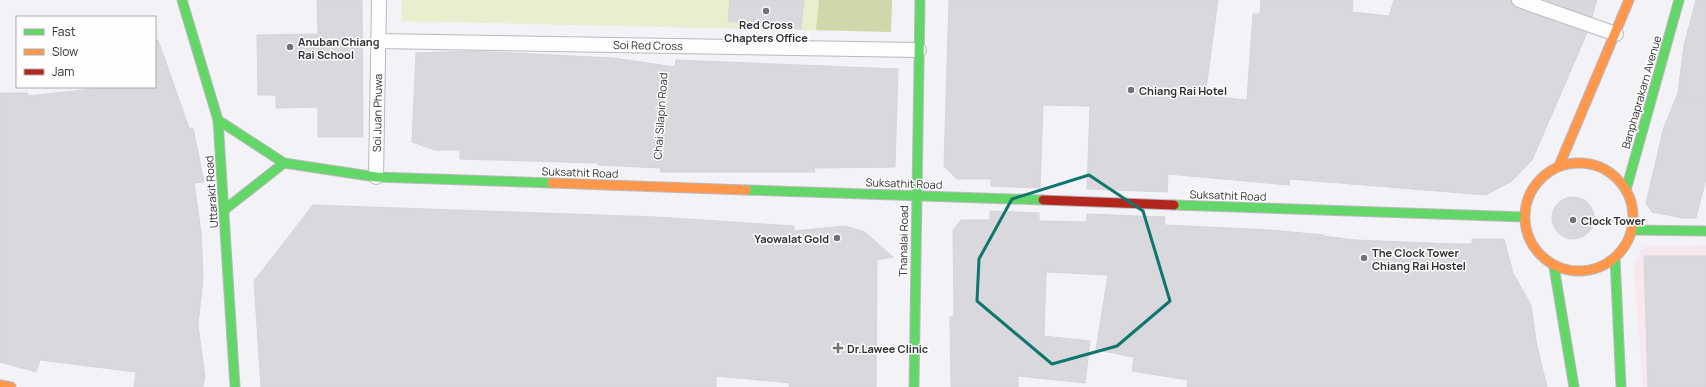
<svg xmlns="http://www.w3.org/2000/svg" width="1706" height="387" viewBox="0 0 1706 387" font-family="Manrope,sans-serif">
	<rect width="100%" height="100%" fill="#f2f2f7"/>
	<!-- commercial -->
	<path fill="#f6e8ec" d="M1706 245V387H1643L1634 266 1643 247Z"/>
	<!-- green -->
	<path fill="#e9eecf" d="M402 0H892L891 32 401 21Z"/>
	<!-- forest -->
	<path fill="#d1d7ab" d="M819 0H892L891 32 816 30Z"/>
	<!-- building -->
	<g fill="#d9d9dd" stroke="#d5d5d9">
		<path d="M317 0H362L363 137H318V107L276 108V95H258L257 35 318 34Z"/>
		<path d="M730 0H804L801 29 728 21Z"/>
		<path d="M949 0H1218L1205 96 1247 100 1253 14H1260L1261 0H1353L1352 12 1389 16 1394 0H1511L1512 5 1516 8 1587 33 1532 160 1512 181 1486 195 1290 179 1289 185 1168 174 1167 192 1087 189 1090 106 1043 105 1040 188 991 186V179H957L944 166Z"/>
		<path d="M1545 0H1597L1592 17Z"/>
		<path d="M1696 0H1706V179L1696 218H1683L1652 212 1646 203 1664 127 1678 93 1684 45Z"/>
		<path d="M158 40 189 128H193L204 182 194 183 201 232 203 278 198 325 205 377 203 387H134L136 372 40 360 36 372 0 362V93H28V96L111 87H155V41Z"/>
		<path d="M472 51 613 58 675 67 676 60 898 69 895 167 814 168 815 172H660L661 168 598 165V163L460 159V150H435L412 142 416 53Z"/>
		<circle cx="1573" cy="218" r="21"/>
		<path d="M313 205 656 217 794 226V231L845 226 865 232 893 257 877 260 876 387H789L790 383 716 376V387H261L254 281Z"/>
		<path d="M990 211 1039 213V221L1086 222 1087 214 1165 217 1164 225 1270 230 1324 235 1323 236 1355 240 1453 244H1472V239H1504L1513 273 1531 305 1536 341 1547 387H1187L1188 380 1132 371 1134 357 1096 350 1108 275 1046 272 1044 336 1090 341 1085 383 1018 376V387H951L950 317 954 316 953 230 961 220H990Z"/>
		<path d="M1644 256H1706V387H1648Z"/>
	</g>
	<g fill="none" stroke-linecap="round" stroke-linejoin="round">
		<defs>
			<g id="lane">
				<path d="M1519 0 1616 34"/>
				<path d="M378 41 919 50"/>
				<path d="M376 177 379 0"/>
			</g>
			<g id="fast">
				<path d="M182 0 218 120 235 387"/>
				<path d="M218 120 284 163 376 177 552 183"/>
				<path d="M746 190 1043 200"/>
				<path d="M1626 190 1679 0"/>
				<path d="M1174 205 1524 217"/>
				<path d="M224 210 284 163"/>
				<path d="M1632 230 1706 231"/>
				<path d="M1615 258 1621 387"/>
				<path d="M1554 267 1574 387"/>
				<path d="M914 387 920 0"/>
			</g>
			<g id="slow">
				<circle cx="1579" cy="217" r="54"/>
				<path d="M1559 166 1629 0"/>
				<path d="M552 183 746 190"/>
				<path d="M0 385 11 387"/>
			</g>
			<path id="jam" d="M1043 200 1174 205"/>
		</defs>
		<!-- lane casing -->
		<use href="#lane" stroke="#bab9be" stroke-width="16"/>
		<!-- fast casing -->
		<use href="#fast" stroke="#bab9be" stroke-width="11"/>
		<!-- slow casing -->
		<use href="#slow" stroke="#bab9be" stroke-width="11"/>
		<!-- jam casing -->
		<use href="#jam" stroke="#bab9be" stroke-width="11"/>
		<!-- path -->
		<g stroke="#d6d6d8" stroke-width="2.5" stroke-dasharray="3 3" stroke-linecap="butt">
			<path d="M1678 96 1706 102"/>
			<path d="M657 162 664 66"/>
		</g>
		<!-- lane -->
		<use href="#lane" stroke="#fdfdfe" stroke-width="14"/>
		<!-- fast -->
		<use href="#fast" stroke="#63d668" stroke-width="9"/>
		<!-- slow -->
		<use href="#slow" stroke="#ff974d" stroke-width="9"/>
		<!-- jam -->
		<use href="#jam" stroke="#b3261e" stroke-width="9"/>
	</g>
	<!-- marked area -->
	<path fill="none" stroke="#0f766e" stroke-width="3" stroke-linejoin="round" d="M1089 175 1143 211 1170 301 1117 346 1052 364 977 301 979 259 1012 199Z"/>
	<!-- markers -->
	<g fill="#737377" stroke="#fefefe" stroke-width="1.5">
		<circle cx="766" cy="11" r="4"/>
		<circle cx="290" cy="47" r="4"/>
		<circle cx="1131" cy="90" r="4"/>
		<circle cx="1573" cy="220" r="4"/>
		<circle cx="837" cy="238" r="4"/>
		<circle cx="1364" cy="258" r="4"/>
		<path d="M836 342h4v4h4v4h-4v4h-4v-4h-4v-4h4z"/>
	</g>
	<g text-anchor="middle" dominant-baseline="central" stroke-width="3" stroke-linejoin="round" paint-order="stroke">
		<!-- poi labels -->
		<g font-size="11" font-weight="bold" fill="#2f2e32" stroke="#fefefe" text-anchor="start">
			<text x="766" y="24" text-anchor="middle">Red Cross<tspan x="766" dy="13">Chapters Office</tspan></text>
			<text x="298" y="41">Anuban Chiang<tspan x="298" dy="13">Rai School</tspan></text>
			<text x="1139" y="90">Chiang Rai Hotel</text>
			<text x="1581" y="220">Clock Tower</text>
			<text x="829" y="238" text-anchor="end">Yaowalat Gold</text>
			<text x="1372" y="252">The Clock Tower<tspan x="1372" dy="13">Chiang Rai Hostel</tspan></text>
			<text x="847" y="348">Dr.Lawee Clinic</text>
		</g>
		<!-- street labels -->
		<g font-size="11" fill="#2f2e32" stroke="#fefefe">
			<text transform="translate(648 45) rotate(1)">Soi Red Cross</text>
			<text transform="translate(1641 92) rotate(-74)">Banphaprakarn Avenue</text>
			<text transform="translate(377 113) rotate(-89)">Soi Juan Phuwa</text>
			<text transform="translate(660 116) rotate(-86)">Chai Silapin Road</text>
			<text transform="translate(580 172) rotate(2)">Suksathit Road</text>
			<text transform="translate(904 183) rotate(2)">Suksathit Road</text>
			<text transform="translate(211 192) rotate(-94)">Uttarakit Road</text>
			<text transform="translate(1228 195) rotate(2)">Suksathit Road</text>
			<text transform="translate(903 241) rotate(-89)">Thanalai Road</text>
		</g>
	</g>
	<!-- legend -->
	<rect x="16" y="16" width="140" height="72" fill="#fefefe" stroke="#ababac"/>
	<rect x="24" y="29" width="20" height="6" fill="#63d668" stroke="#ababac"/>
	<text x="52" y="36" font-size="12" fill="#2f2e32">Fast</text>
	<rect x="24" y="49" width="20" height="6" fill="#ff974d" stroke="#ababac"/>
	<text x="52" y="56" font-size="12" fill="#2f2e32">Slow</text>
	<rect x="24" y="69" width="20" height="6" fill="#b3261e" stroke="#ababac"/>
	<text x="52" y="76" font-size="12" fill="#2f2e32">Jam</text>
</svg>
